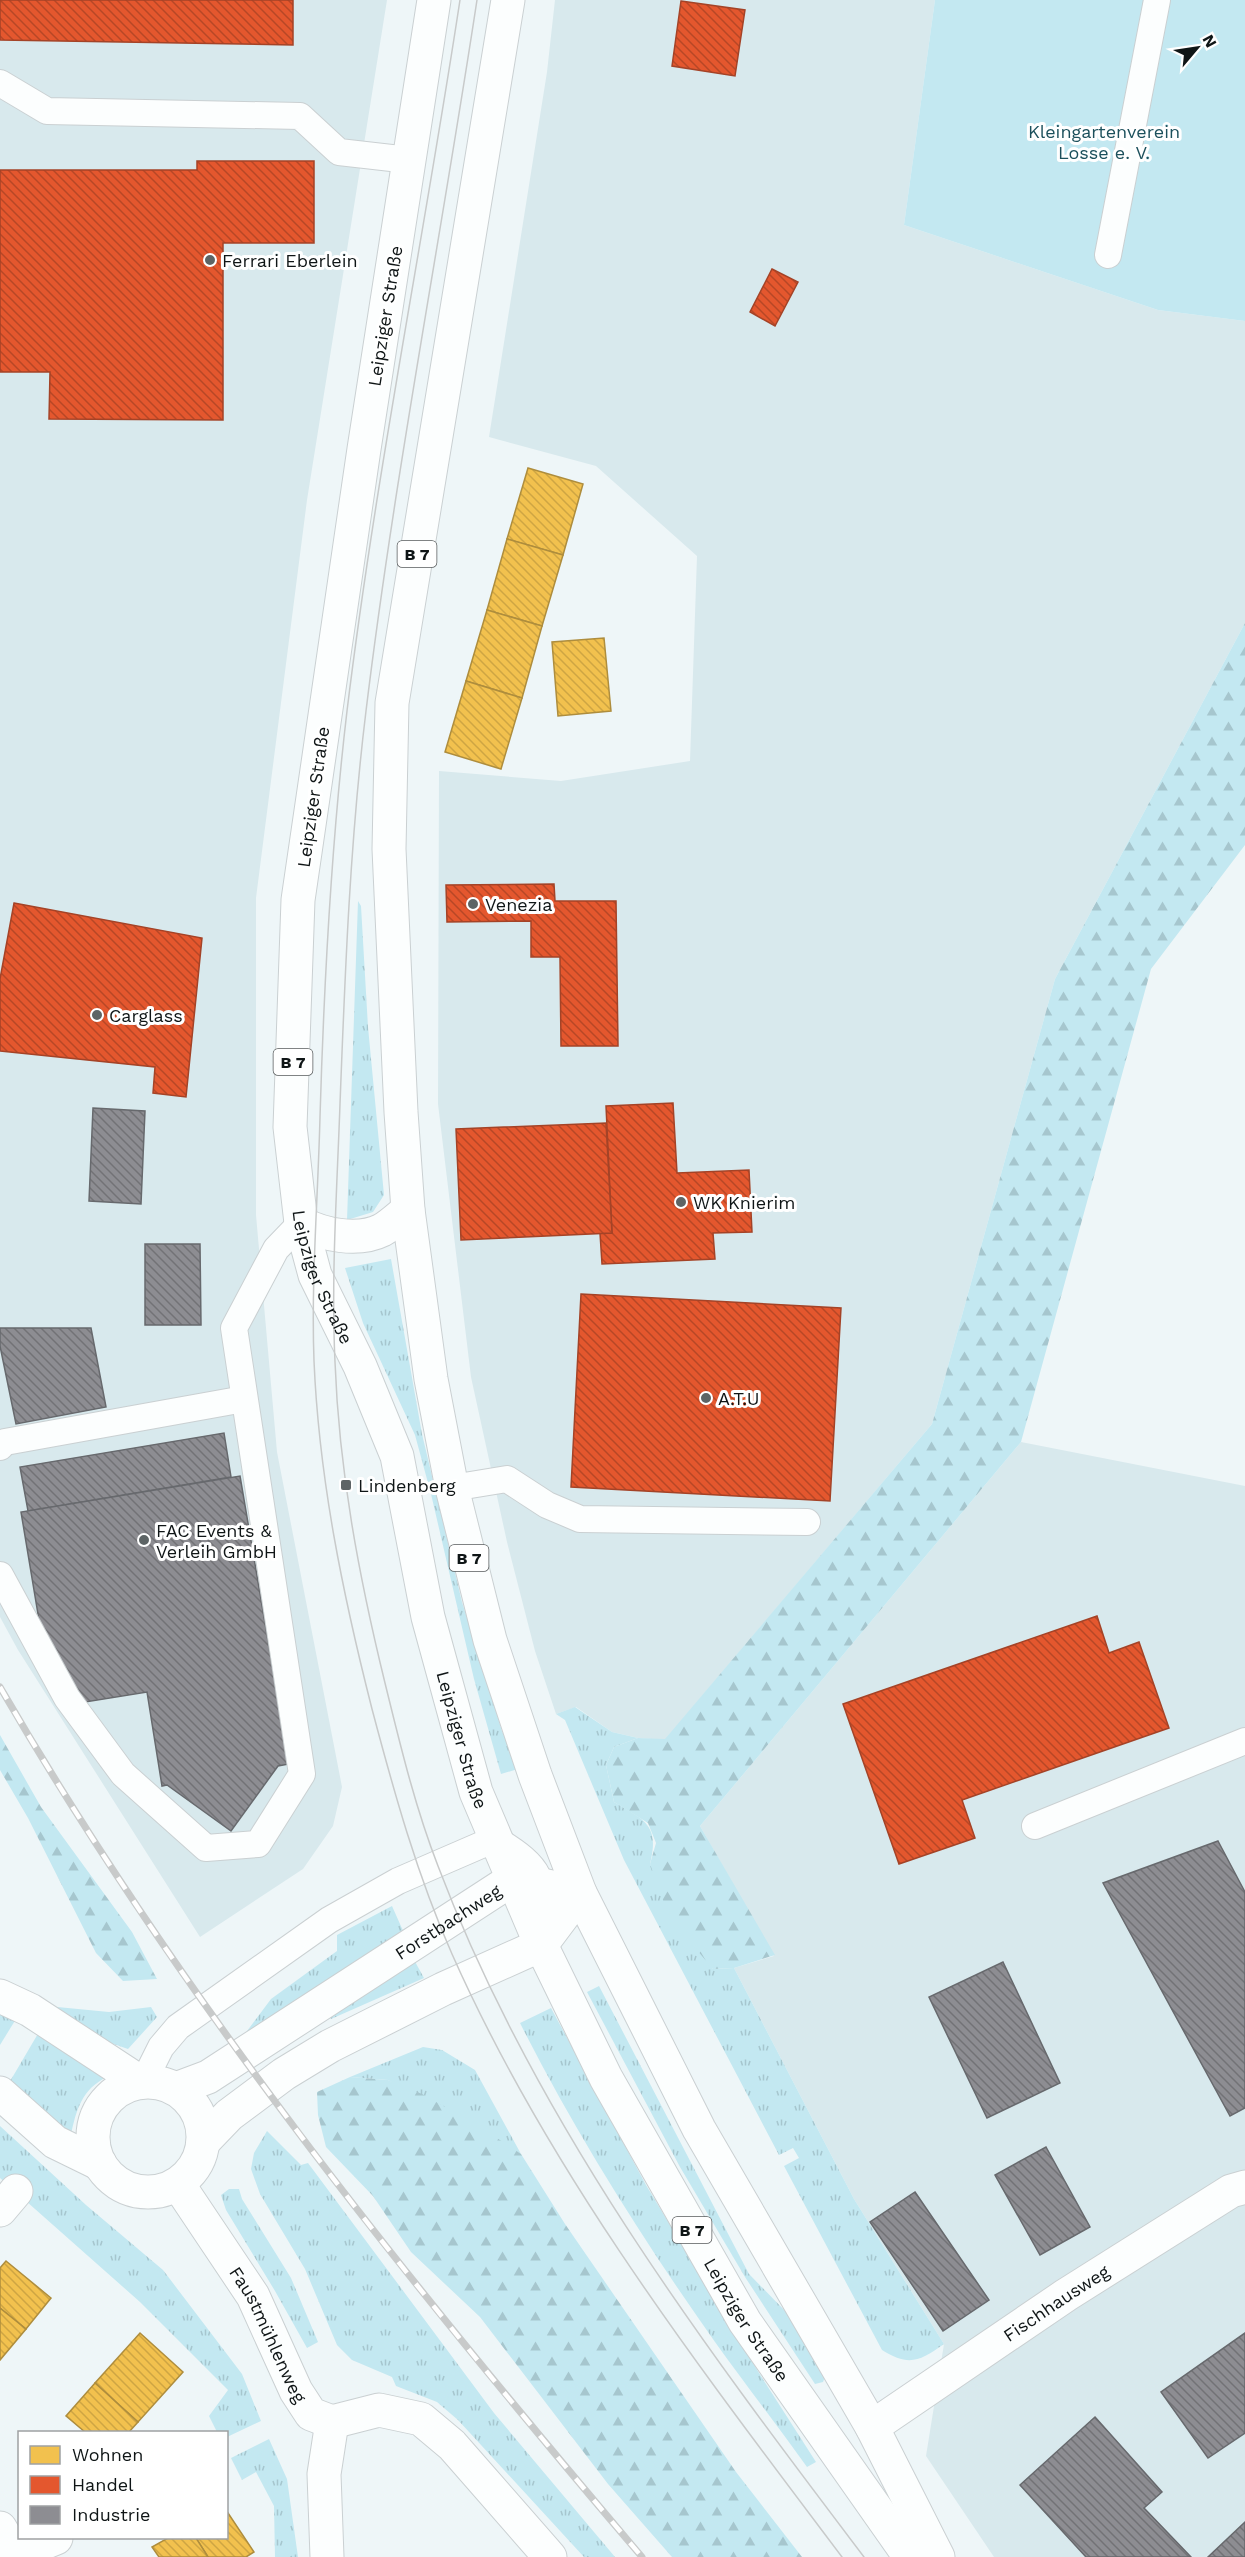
<svg xmlns="http://www.w3.org/2000/svg" width="1245" height="2557" viewBox="0 0 1245 2557" font-family="'Work Sans',sans-serif">
	<defs>
		<pattern id="grass-tufts" width="24" height="20" patternUnits="userSpaceOnUse" patternTransform="scale(1.5)"><rect width="24" height="20" fill="#c3e8f1"/><path d="M3 7l-1-3M5 7V3M7 7l1-3M15 17l-1-3M17 17v-4M19 17l1-3" fill="none" stroke="#a6c6ce"/></pattern>
		<pattern id="forest-firs" width="22" height="20" patternUnits="userSpaceOnUse" patternTransform="scale(1.5)"><rect width="22" height="20" fill="#c3e8f1"/><path d="M5 1l3.5 6h-7zM16 11l3.5 6h-7z" fill="#a6c6ce"/></pattern>
		<pattern id="homes-back-hatch" width="6" height="6" patternUnits="userSpaceOnUse" patternTransform="scale(1.5)"><rect width="6" height="6" fill="#f2c14e"/><path d="M-1 5l2 2M0 0l6 6M5-1l2 2" fill="none" stroke="#cea543"/></pattern>
		<pattern id="shops-back-hatch" width="6" height="6" patternUnits="userSpaceOnUse" patternTransform="scale(1.5)"><rect width="6" height="6" fill="#e4572e"/><path d="M-1 5l2 2M0 0l6 6M5-1l2 2" fill="none" stroke="#b74726"/></pattern>
		<pattern id="industry-back-hatch" width="6" height="6" patternUnits="userSpaceOnUse" patternTransform="scale(1.5)"><rect width="6" height="6" fill="#8d8d92"/><path d="M-1 5l2 2M0 0l6 6M5-1l2 2" fill="none" stroke="#727276"/></pattern>
	</defs>
	<rect width="100%" height="100%" fill="#eef6f8"/>
	<!-- built -->
	<g fill="#d8e9ed">
		<path d="M0 0H387L307 500 256 898V1215L277 1452 342 1787 333 1826 303 1869 200 1937 18 1650 0 1617Z"/>
		<path d="M555 0H935L904 225 1158 310 1245 321V623L1055 979 932 1424 665 1740 638 1738 612 1732 576 1707 556 1714 535 1651 507 1542 471 1377 438 1104 439 771 561 781 690 761 697 556 596 466 489 437 547 72Z"/>
		<path d="M1021 1442 1245 1486V2557H994L926 2456 944 2344 854 2199 734 1968 774 1956 700 1826Z"/>
	</g>
	<!-- grass -->
	<g fill="url(#grass-tufts)">
		<path d="M358 901 361 906 368 1027 384 1195 373 1212 347 1220Z"/>
		<path d="M391 1259 422 1434 462 1602 502 1731 518 1769 501 1774 474 1679 431 1494 415 1435 363 1323 345 1268Z"/>
		<path d="M575 1707 612 1732 638 1738 614 1747 606 1765 614 1802C644 1820 660 1824 650 1864L713 1969 734 1968 854 2199 944 2344C920 2361 909 2367 882 2350L784 2166 799 2158 793 2148 779 2155 624 1860 565 1720 556 1714Z"/>
		<path d="M392 1906 404 1933 252 2038 247 2031 271 1999 337 1951V1935Z"/>
		<path d="M413 1958 424 1978 331 2019 328 2014Z"/>
		<path d="M599 1986 749 2274 789 2315 825 2377 823 2382 815 2384 745 2277 680 2167 587 1992Z"/>
		<path d="M47 2006 109 2012 151 2007 157 2017 128 2049 105 2041Z"/>
		<path d="M551 2008 646 2185 759 2373 816 2462 807 2467C777 2425 745 2384 715 2342 643 2240 576 2134 520 2023Z"/>
		<path d="M0 2012 16 2019 0 2045Z"/>
		<path d="M39 2032 107 2077C82 2089 76 2110 71 2135L9 2083Z"/>
		<path d="M423 2047 442 2050 475 2070 521 2154 388 2080 350 2077Z"/>
		<path d="M0 2126 86 2205 163 2270 242 2374 261 2421 227 2437 226 2432H217L209 2416 228 2390 140 2302 0 2178Z"/>
		<path d="M267 2131 301 2165 308 2163 494 2413 615 2557H584L458 2420 437 2402 396 2386 392 2377 352 2360 337 2345 305 2269 260 2194 251 2169 254 2153Z"/>
		<path d="M229 2189H239L242 2199 291 2278 318 2342 307 2348 275 2291 226 2210 221 2195Z"/>
		<path d="M269 2439 287 2479 298 2557H275L274 2506 256 2472 242 2480 231 2458Z"/>
	</g>
	<!-- forest -->
	<g fill="url(#forest-firs)">
		<path d="M1245 623V845L1151 969 1021 1442 700 1826 775 1955 734 1968 713 1969 669 1917 650 1864 656 1843 648 1823 614 1802 606 1765 614 1747 638 1738 665 1739 932 1424 1055 979Z"/>
		<path d="M0 1735 41 1807 132 1932 157 1979 123 1981 96 1953 28 1818 0 1770Z"/>
		<path d="M350 2077 388 2080 422 2094 479 2126 521 2154 565 2224 736 2472 802 2557H672L608 2484 480 2317 411 2252 373 2196 326 2147 318 2115 317 2092Z"/>
	</g>
	<!-- garden -->
	<path fill="#c3e8f1" d="M935 0H1245V321L1158 310 904 225Z"/>
	<!-- homes -->
	<g fill="url(#homes-back-hatch)" stroke="#ae8d3d" stroke-width="1.5">
		<path d="M528 468 583 484 563 555 507 539Z"/>
		<path d="M507 539 563 555 542 626 487 610Z"/>
		<path d="M487 610 542 626 522 698 466 681Z"/>
		<path d="M604 638 611 711 558 716 552 642Z"/>
		<path d="M466 681 522 698 501 769 445 752Z"/>
		<path d="M6 2261 51 2298 26 2329 0 2308V2268Z"/>
		<path d="M0 2308 26 2329 0 2360Z"/>
		<path d="M140 2333 183 2372 138 2422 95 2383Z"/>
		<path d="M95 2383 138 2422 129 2432H85L66 2416Z"/>
		<path d="M226 2510 254 2552 246 2557H208L196 2538H226Z"/>
		<path d="M168 2538H196L208 2557H159L152 2547Z"/>
	</g>
	<!-- shops -->
	<g fill="url(#shops-back-hatch)" stroke="#a44327" stroke-width="1.5">
		<path d="M0 0H293V45L0 40Z"/>
		<path d="M681 1 745 10 735 76 672 66Z"/>
		<path d="M197 161H314V243H223V420L49 419 50 372H0V170H197Z"/>
		<path d="M772 269 798 282 775 326 750 312Z"/>
		<path d="M554 884 555 901H616L618 1046H561L560 957H531V921L447 922 446 885Z"/>
		<path d="M14 903 202 938 186 1097 153 1093 155 1067 0 1051V979Z"/>
		<path d="M673 1103 677 1173 749 1170 752 1232 713 1233 715 1259 602 1264 600 1233H612L606 1106Z"/>
		<path d="M606 1123 612 1233 461 1240 456 1129Z"/>
		<path d="M581 1294 841 1308 830 1501 571 1487Z"/>
		<path d="M1097 1616 1109 1653 1139 1642 1169 1728 962 1800 975 1838 899 1864 843 1704Z"/>
	</g>
	<!-- industry -->
	<g fill="url(#industry-back-hatch)" stroke="#67696d" stroke-width="1.5">
		<path d="M93 1108 145 1111 141 1204 89 1201Z"/>
		<path d="M145 1244H200L201 1325H145Z"/>
		<path d="M0 1328H91L106 1407 16 1424 0 1346Z"/>
		<path d="M224 1433 231 1477 28 1511 20 1467Z"/>
		<path d="M240 1476 289 1764 278 1766 231 1831 167 1785 162 1786 147 1692 79 1703 40 1626 21 1512Z"/>
		<path d="M1218 1841 1245 1892V2108L1230 2116 1103 1883Z"/>
		<path d="M1003 1962 1060 2083 987 2118 929 1997Z"/>
		<path d="M1046 2147 1090 2227 1040 2255 995 2175Z"/>
		<path d="M915 2192 989 2300 943 2331 870 2222Z"/>
		<path d="M1245 2333V2433L1208 2458 1161 2392Z"/>
		<path d="M1095 2417 1162 2492 1144 2508 1191 2557H1086L1020 2485Z"/>
		<path d="M1245 2522V2557H1208Z"/>
	</g>
	<g fill="none" stroke-linecap="round" stroke-linejoin="round">
		<defs>
			<g id="lane">
				<path d="M0 83 47 111 300 116 339 152 409 160"/>
				<path d="M1108 255 1157 0"/>
				<path d="M0 1447 5 1442 244 1399"/>
				<path d="M452 1488 507 1479 547 1505 580 1519 807 1522"/>
				<path d="M0 1575 67 1698 123 1774 206 1848 258 1844 302 1774 234 1328 276 1249 301 1223"/>
				<path d="M1035 1826 1245 1741"/>
				<path d="M144 2081 161 2047 178 2027 329 1920 398 1881 495 1839C549 1872 543 1881 541 1940"/>
			</g>
			<g id="street">
				<path id="s1" d="M178 2184 253 2296 296 2391 311 2414 332 2422"/>
				<path d="M0 2210 16 2191"/>
				<path d="M332 2422 379 2410 421 2419 452 2445 550 2557"/>
				<path id="s2" d="M872 2427 1066 2295 1231 2191 1245 2187"/>
				<path d="M0 2528 16 2555"/>
				<path d="M10 2557 56 2538"/>
				<path d="M327 2557 324 2474 332 2422"/>
			</g>
			<g id="secondary">
				<path d="M0 1996 30 2010 140 2082"/>
				<circle cx="148" cy="2137" r="55"/>
				<path id="s3" d="M176 2089 208 2077 513 1879 580 1893 541 1945 443 1989 330 2046 284 2074 229 2115 204 2141"/>
				<path d="M0 2093 55 2142 100 2164"/>
			</g>
			<g id="primary">
				<path id="s4" d="M434 0 364 449 298 900 290 1127 301 1223 315 1275 360 1366 397 1456 428 1617 476 1792 541 1945 606 2078 745 2322 910 2557"/>
				<path d="M508 0 392 703 389 849 401 1112 408 1210 431 1379 452 1488 490 1640 535 1775 580 1893 699 2129 872 2427 938 2557"/>
				<path d="M301 1223C323 1235 358 1242 382 1230 391 1225 400 1216 408 1210"/>
			</g>
		</defs>
		<!-- lane casing -->
		<use href="#lane" stroke="#cad0d2" stroke-width="28"/>
		<!-- street casing -->
		<use href="#street" stroke="#cad0d2" stroke-width="35"/>
		<!-- secondary casing -->
		<use href="#secondary" stroke="#cad0d2" stroke-width="35"/>
		<!-- primary casing -->
		<use href="#primary" stroke="#cad0d2" stroke-width="35"/>
		<!-- lane -->
		<use href="#lane" stroke="#fcfefe" stroke-width="26"/>
		<!-- street -->
		<use href="#street" stroke="#fcfefe" stroke-width="33"/>
		<!-- secondary -->
		<use href="#secondary" stroke="#fcfefe" stroke-width="33"/>
		<!-- primary -->
		<use href="#primary" stroke="#fcfefe" stroke-width="33"/>
		<!-- tram -->
		<g stroke="#c8caca" stroke-width="1.5">
			<path d="M460 0C424 237 376 473 347 711 331 846 324 981 320 1117 318 1198 311 1280 314 1361 319 1479 343 1595 372 1709 394 1792 417 1875 452 1954 549 2173 699 2367 842 2557"/>
			<path d="M477 0C441 237 395 473 366 711 350 841 345 973 340 1104 337 1190 331 1276 335 1362 339 1471 359 1577 385 1683 400 1744 415 1807 438 1866 534 2120 701 2342 864 2557"/>
		</g>
		<defs>
			<path id="rail" d="M0 1687C181 2000 408 2282 642 2557"/>
		</defs>
		<!-- rail casing -->
		<use href="#rail" stroke="#c8caca" stroke-width="7"/>
		<!-- rail -->
		<use href="#rail" stroke="#fff" stroke-width="4.5" stroke-dasharray="14" stroke-linecap="butt"/>
	</g>
	<!-- markers -->
	<g fill="#5d6465" stroke="#fff" stroke-width="2">
		<circle cx="210" cy="260" r="6"/>
		<circle cx="473" cy="904" r="6"/>
		<circle cx="97" cy="1015" r="6"/>
		<circle cx="681" cy="1202" r="6"/>
		<circle cx="706" cy="1398" r="6"/>
		<rect x="340" y="1479" width="12" height="12" rx="3"/>
		<circle cx="144" cy="1540" r="6"/>
	</g>
	<g text-anchor="middle" dominant-baseline="central" stroke-width="6" stroke-linejoin="round" paint-order="stroke">
		<!-- shield labels -->
		<g fill="#fff" stroke="#575b5c" stroke-width="1.5">
			<rect x="397.5" y="541" width="39" height="26" rx="4.5"/>
			<rect x="273.5" y="1049" width="39" height="26" rx="4.5"/>
			<rect x="449.5" y="1545" width="39" height="26" rx="4.5"/>
			<rect x="672.5" y="2217" width="39" height="26" rx="4.5"/>
		</g>
		<g font-size="16" font-weight="bold" fill="#0f1516">
			<text x="417" y="554">B 7</text>
			<text x="293" y="1062">B 7</text>
			<text x="469" y="1558">B 7</text>
			<text x="692" y="2230">B 7</text>
		</g>
		<!-- park labels -->
		<g font-size="18" fill="#1c505c" stroke="#fff">
			<text x="1104" y="131">Kleingartenverein<tspan x="1104" dy="21">Losse e. V.</tspan></text>
		</g>
		<!-- poi labels -->
		<g font-size="18" fill="#0f1516" stroke="#fff" text-anchor="start">
			<text x="222" y="260">Ferrari Eberlein</text>
			<text x="485" y="904">Venezia</text>
			<text x="109" y="1015">Carglass</text>
			<text x="693" y="1202">WK Knierim</text>
			<text x="718" y="1398">A.T.U</text>
			<text x="358" y="1485">Lindenberg</text>
			<text x="156" y="1530">FAC Events &amp;<tspan x="156" dy="21">Verleih GmbH</tspan></text>
		</g>
		<!-- street labels -->
		<g font-size="18" fill="#0f1516" stroke="#fff">
			<text transform="translate(385 316) rotate(-81)">Leipziger Straße</text>
			<text transform="translate(313 797) rotate(-82)">Leipziger Straße</text>
			<text stroke="none"><textPath href="#s4" startOffset="1292">Leipziger Straße</textPath></text>
			<text stroke="none"><textPath href="#s4" startOffset="1778">Leipziger Straße</textPath></text>
			<text stroke="none"><textPath href="#s3" startOffset="320">Forstbachweg</textPath></text>
			<text stroke="none"><textPath href="#s2" startOffset="222">Fischhausweg</textPath></text>
			<text stroke="none"><textPath href="#s4" startOffset="2426">Leipziger Straße</textPath></text>
			<text stroke="none"><textPath href="#s1" startOffset="176">Faustmühlenweg</textPath></text>
		</g>
	</g>
	<!-- legend -->
	<rect x="18" y="2431" width="210" height="108" fill="#ffffff" stroke="#9fa1a2" stroke-width="1.5"/>
	<rect x="30" y="2446" width="30" height="18" fill="#f2c14e" stroke="#9fa1a2" stroke-width="1.5"/>
	<text x="72" y="2461" font-size="18" fill="#0f1516">Wohnen</text>
	<rect x="30" y="2476" width="30" height="18" fill="#e4572e" stroke="#9fa1a2" stroke-width="1.5"/>
	<text x="72" y="2491" font-size="18" fill="#0f1516">Handel</text>
	<rect x="30" y="2506" width="30" height="18" fill="#8d8d92" stroke="#9fa1a2" stroke-width="1.5"/>
	<text x="72" y="2521" font-size="18" fill="#0f1516">Industrie</text>
	<!-- north arrow -->
	<g transform="translate(1197 48) rotate(61)" stroke="#ffffff" stroke-width="4.5" paint-order="stroke">
	<path d="M0-4.5L10 22L0 15L-10 22Z" fill="#0f1516"/>
	<text y="-9" font-size="16" font-weight="bold" text-anchor="middle" fill="#0f1516">N</text>
	</g>
</svg>
